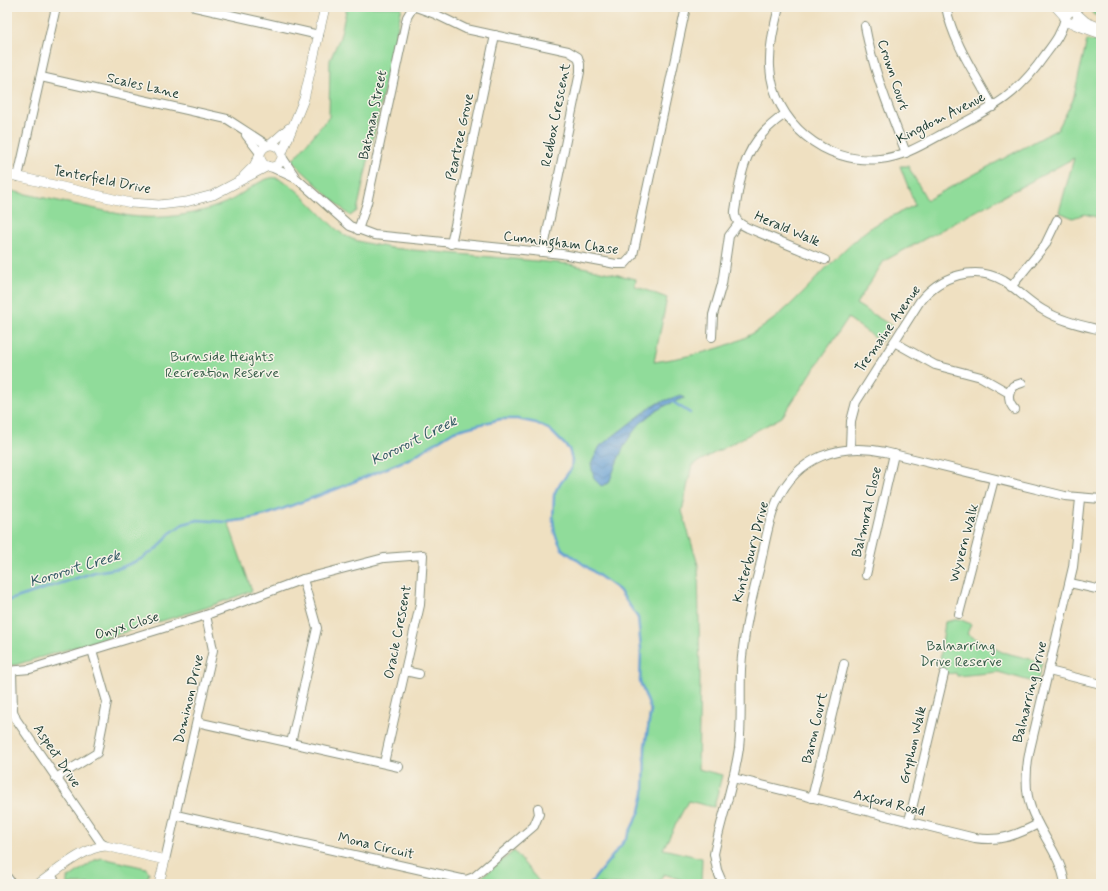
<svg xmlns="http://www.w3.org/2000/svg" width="1108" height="891" viewBox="0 0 1108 891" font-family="Mynerve,sans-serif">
	<defs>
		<pattern id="grass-tufts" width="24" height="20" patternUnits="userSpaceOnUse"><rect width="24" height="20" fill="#90dc9a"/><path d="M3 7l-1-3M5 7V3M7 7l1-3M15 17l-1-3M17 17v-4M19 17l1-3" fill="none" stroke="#75b47e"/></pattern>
		<pattern id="water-waves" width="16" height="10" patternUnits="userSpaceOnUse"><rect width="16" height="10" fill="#639ed3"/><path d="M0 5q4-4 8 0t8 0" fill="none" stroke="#5182ac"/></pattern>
	</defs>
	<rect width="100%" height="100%" fill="#f7f3e8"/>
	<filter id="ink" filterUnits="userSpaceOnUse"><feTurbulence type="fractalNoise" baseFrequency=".025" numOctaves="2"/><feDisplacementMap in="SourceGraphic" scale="8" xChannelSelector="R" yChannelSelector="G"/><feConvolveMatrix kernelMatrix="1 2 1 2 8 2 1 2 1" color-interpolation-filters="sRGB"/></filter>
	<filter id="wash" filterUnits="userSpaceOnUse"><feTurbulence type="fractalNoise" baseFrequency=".012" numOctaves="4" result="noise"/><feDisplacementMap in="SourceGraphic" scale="16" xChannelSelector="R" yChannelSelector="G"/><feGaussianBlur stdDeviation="0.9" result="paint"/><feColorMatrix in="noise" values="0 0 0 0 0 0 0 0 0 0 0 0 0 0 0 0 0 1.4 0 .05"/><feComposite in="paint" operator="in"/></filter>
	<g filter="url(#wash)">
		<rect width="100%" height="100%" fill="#efe0c1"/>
		<!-- grass -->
		<path fill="url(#grass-tufts)" stroke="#588c67" d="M1089 7H1101V18L1093 14Z"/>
		<!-- green -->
		<g fill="#90dc9a" stroke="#588c67">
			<path d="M347 7H402L357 211 350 216 292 161 329 117 330 60 340 37Z"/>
			<path d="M1087 40 1101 42V218L1084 214 1073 218 1059 212 1074 158 884 261 856 304 892 326 881 342 848 318 782 417 692 465 682 511 698 565 700 678 698 769 722 775 714 807 688 801 663 849 702 858 701 884H695L664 874 657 884H590L626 839 640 811 644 793 645 746 650 710 640 682 641 649 638 618 619 590 562 549 555 534 553 520 554 495 557 488 571 469 572 460 569 449 561 440 550 430 536 423 517 419H501L454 431 411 458 334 490 266 515 228 522 252 591 205 608 15 665H7V190L129 216C154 219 180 217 205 210 213 208 222 204 230 201 241 195 265 175 276 178 295 182 324 220 341 233 355 243 374 244 391 248L569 264 636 279 635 286 667 298 654 362C691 356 731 349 763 327 800 302 826 263 861 235 876 222 898 214 915 205L900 166H908L927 200 1058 129 1073 100Z"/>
			<path d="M959 619 971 624 967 634 1002 652 1042 662 1037 683 998 672 957 676 956 673C949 674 944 674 939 669L945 622Z"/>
			<path d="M514 851 541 884H473Z"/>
			<path d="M102 858 146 868 149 873 146 884H67V879L95 860Z"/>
		</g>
		<!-- water -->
		<path fill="url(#water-waves)" stroke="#416e84" d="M681 395 685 398C637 413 625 439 609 483L601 486 594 479 591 464 600 446 655 404Z"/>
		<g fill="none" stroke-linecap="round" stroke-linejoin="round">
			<!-- stream -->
			<g stroke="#639ed3" stroke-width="2.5">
				<path d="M673 402 690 413"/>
				<path d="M7 601 95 572 120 568 141 559 159 547 169 534 183 524 198 520 227 522 244 520 266 515 334 490 411 458 454 431 501 419H517L536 423 550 430 569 449 572 460 571 469 557 488 554 495 553 520 555 534 562 549 619 590 638 618 641 649 640 682 651 710 645 746 644 793 640 811 626 839 590 884"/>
			</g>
		</g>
	</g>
	<g filter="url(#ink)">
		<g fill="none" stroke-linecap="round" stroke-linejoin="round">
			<defs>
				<g id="minor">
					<path d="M195 7 319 35"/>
					<path d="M416 7 435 14 466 29 568 51 578 57 580 64V72L543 252"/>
					<path d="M779 7C774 27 769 47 770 67 773 122 825 165 880 159 903 157 924 144 944 133 989 109 1015 99 1045 55 1054 43 1062 33 1065 18"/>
					<path d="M946 7C953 43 976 75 993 107"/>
					<path d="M865 26C873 71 890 111 906 153"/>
					<path d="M41 77 227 119 267 145"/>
					<path d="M785 114C746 141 742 166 735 211 734 221 740 224 748 228L825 260"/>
					<path d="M246 135 260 153"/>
					<path d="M282 157 294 175"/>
					<path d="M271 167 297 179 350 226 374 235 562 254 616 264H625L633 255 686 7"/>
					<path d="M18 177 56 7"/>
					<path d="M358 230 367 203 407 17 413 7"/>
					<path d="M451 244 495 35"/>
					<path d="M1011 287 1045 245 1057 220"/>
					<path d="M712 337 713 315 722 284 729 236 739 223"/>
					<path d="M894 342 935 365 981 377 1009 393"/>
					<path d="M1015 410C1008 403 1007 394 1013 386L1022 383"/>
					<path d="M850 448 851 421 856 402 920 301C940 276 975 264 1004 281 1018 290 1029 302 1043 310 1061 321 1081 325 1101 330"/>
					<path d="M866 575 894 454"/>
					<path d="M1070 583 1101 590"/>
					<path d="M255 597 303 579"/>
					<path d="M959 614 994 479"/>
					<path d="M7 671 30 669 206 615 253 598"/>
					<path d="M12 671 13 711 16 719 101 843 106 846"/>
					<path d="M405 671 419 674"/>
					<path d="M1049 671 1101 684"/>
					<path d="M197 722 399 767"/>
					<path d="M291 743 317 628 303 579 384 558 423 555 420 605 384 763"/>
					<path d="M56 778 97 753 107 702 92 650"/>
					<path d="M733 778 975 838C1000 842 1017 835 1038 824"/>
					<path d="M812 798 844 664"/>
					<path d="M176 815 466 880 474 877 534 826 539 814 538 808"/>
					<path d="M909 821 944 674"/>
					<path d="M165 860 213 650 206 615"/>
					<path d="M51 875 57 884"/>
					<path d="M7 877 12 884"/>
					<path d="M723 884 717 870 714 854C721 818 734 784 739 748 742 722 740 695 741 669 743 634 751 600 760 566 765 544 768 521 777 501 797 457 839 442 885 452L1065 496 1101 499"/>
					<path d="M1065 884C1061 855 1040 834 1031 808 1024 788 1026 768 1030 749L1073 567 1080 499"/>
				</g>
				<g id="tertiary">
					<path d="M1056 7 1065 17"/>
					<path d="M1070 11H1074L1086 22 1101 28"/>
					<path d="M1070 11 1065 17 1068 23H1075L1078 16"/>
					<path d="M1076 25 1101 34"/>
					<path d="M271 144 289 128"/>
					<circle cx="271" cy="156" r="11"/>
					<path d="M282 153 304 99 325 7"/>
					<path d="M7 174 131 203 159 205 186 202 213 195 268 166"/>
					<path d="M244 176 254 166 259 156"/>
					<path d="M38 884C57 871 84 847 106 846L165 860 159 884"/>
				</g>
			</defs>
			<!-- minor casing -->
			<use href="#minor" stroke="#878e7a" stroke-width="10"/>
			<!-- tertiary casing -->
			<use href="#tertiary" stroke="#878e7a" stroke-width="10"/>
			<!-- minor -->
			<use href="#minor" stroke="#fff" stroke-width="8"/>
			<!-- tertiary -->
			<use href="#tertiary" stroke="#fff" stroke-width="9"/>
		</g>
	</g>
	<g text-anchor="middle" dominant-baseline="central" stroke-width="3" stroke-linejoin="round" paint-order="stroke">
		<!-- street labels -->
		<g font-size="14" fill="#1f3d34" stroke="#f7f3e8">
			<text transform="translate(893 75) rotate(72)">Crown Court</text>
			<text transform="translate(143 86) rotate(13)">Scales Lane</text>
			<text transform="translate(373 115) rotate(-78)">Batman Street</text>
			<text transform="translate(556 115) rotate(-79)">Redbox Crescent</text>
			<text transform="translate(941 118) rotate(-27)">Kingdom Avenue</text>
			<text transform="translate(460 137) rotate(-78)">Peartree Grove</text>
			<text transform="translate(102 180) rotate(11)">Tenterfield Drive</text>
			<text transform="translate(787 229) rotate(23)">Herald Walk</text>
			<text transform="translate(561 243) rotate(7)">Cunningham Chase</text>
			<text transform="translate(888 329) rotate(-55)">Tremaine Avenue</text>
			<text transform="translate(867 512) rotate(-77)">Balmoral Close</text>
			<text transform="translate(964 543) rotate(-75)">Wyvern Walk</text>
			<text transform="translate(751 552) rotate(-75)">Kinterbury Drive</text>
			<text transform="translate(127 626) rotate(-17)">Onyx Close</text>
			<text transform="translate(398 632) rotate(-79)">Oracle Crescent</text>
			<text transform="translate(1030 692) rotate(-76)">Balnarring Drive</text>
			<text transform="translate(189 699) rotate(-77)">Dominon Drive</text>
			<text transform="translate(815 728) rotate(-77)">Baron Court</text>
			<text transform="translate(913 745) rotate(-77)">Gryphon Walk</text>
			<text transform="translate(57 756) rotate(56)">Aspect Drive</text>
			<text transform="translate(889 803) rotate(14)">Axford Road</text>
			<text transform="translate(376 846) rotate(13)">Mona Circuit</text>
		</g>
		<!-- park labels -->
		<g font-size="14" fill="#365d48" stroke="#f7f3e8">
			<text x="222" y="357">Burnside Heights<tspan x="222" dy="16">Recreation Reserve</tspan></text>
			<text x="961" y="646">Balnarring<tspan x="961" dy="16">Drive Reserve</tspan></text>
		</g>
		<!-- water labels -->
		<g font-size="15" font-style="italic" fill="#335a64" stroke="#f7f3e8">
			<text transform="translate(414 441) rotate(-26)">Kororoit Creek</text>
			<text transform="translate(75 569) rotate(-17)">Kororoit Creek</text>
		</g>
	</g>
	<!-- margin -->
	<rect width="1108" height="891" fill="none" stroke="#f7f3e8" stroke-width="24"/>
</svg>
